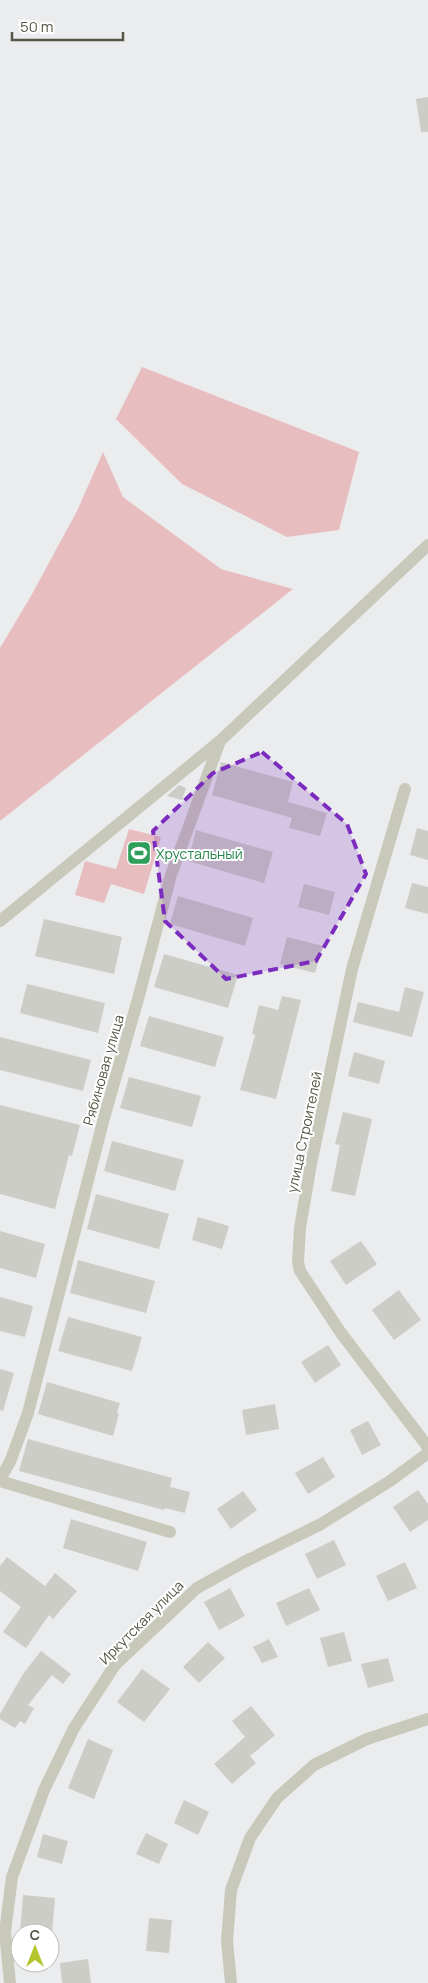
<svg xmlns="http://www.w3.org/2000/svg" width="428" height="1983" viewBox="0 0 428 1983" font-family="Manrope,sans-serif">
	<rect width="100%" height="100%" fill="#ebecee"/>
	<!-- green -->
	<g fill="#e8bdc0">
		<path d="M142 367 359 452 339 530 287 537 182 484 116 419Z"/>
		<path d="M103 452 123 497 221 569 293 589 0 821V648L31 596 77 511Z"/>
		<path d="M129 829 161 837 144 894 111 884 104 903 75 895 85 861 116 869Z"/>
	</g>
	<!-- building -->
	<g fill="#cccdc6">
		<path d="M428 97V132H421L416 99Z"/>
		<path d="M221 762 293 782 288 802 327 813 320 836 289 828 292 818 212 795Z"/>
		<path d="M179 785 186 788 182 800 167 796Z"/>
		<path d="M417 828 428 831V860L410 855Z"/>
		<path d="M196 830 273 852 264 883 188 861Z"/>
		<path d="M412 883 428 887V914L405 908Z"/>
		<path d="M304 884 335 892 329 915 298 907Z"/>
		<path d="M178 896 253 918 245 946 170 924Z"/>
		<path d="M44 919 122 937 114 974 35 956Z"/>
		<path d="M287 937 323 946 315 973 280 964Z"/>
		<path d="M164 954 238 975 228 1008 154 987Z"/>
		<path d="M27 984 105 1003 98 1033 20 1013Z"/>
		<path d="M405 987 424 992 412 1037 353 1022 358 1002 399 1012Z"/>
		<path d="M282 996 301 1000 276 1099 240 1090 255 1035 252 1034 259 1005 278 1010Z"/>
		<path d="M149 1016 224 1037 215 1067 140 1046Z"/>
		<path d="M0 1037 91 1060 83 1091 0 1070Z"/>
		<path d="M354 1052 385 1061 379 1084 348 1076Z"/>
		<path d="M129 1077 201 1096 192 1127 120 1108Z"/>
		<path d="M0 1105 80 1125 72 1156 69 1155 55 1209 0 1194Z"/>
		<path d="M343 1112 372 1119 355 1196 331 1191 340 1145 335 1144Z"/>
		<path d="M112 1141 184 1160 175 1191 104 1171Z"/>
		<path d="M96 1194 169 1214 159 1249 87 1229Z"/>
		<path d="M198 1217 229 1226 222 1249 192 1240Z"/>
		<path d="M0 1231 45 1244 36 1278 0 1268Z"/>
		<path d="M361 1241 377 1264 346 1285 330 1261Z"/>
		<path d="M78 1260 155 1281 146 1313 70 1293Z"/>
		<path d="M399 1290 421 1320 394 1340 372 1310Z"/>
		<path d="M0 1297 33 1306 25 1337 0 1331Z"/>
		<path d="M68 1317 142 1337 132 1371 58 1351Z"/>
		<path d="M328 1345 341 1365 315 1383 301 1362Z"/>
		<path d="M0 1369 14 1373 3 1411 0 1410Z"/>
		<path d="M47 1382 120 1403 117 1413 119 1414 113 1436 38 1414Z"/>
		<path d="M275 1404 279 1429 246 1435 242 1410Z"/>
		<path d="M368 1421 381 1445 362 1455 350 1430Z"/>
		<path d="M28 1439 172 1478 170 1487 190 1492 185 1513 165 1508 164 1510 19 1471Z"/>
		<path d="M323 1457 335 1477 308 1494 295 1473Z"/>
		<path d="M418 1490 428 1504V1520L410 1532 393 1507Z"/>
		<path d="M243 1491 257 1510 231 1529 217 1509Z"/>
		<path d="M71 1519 147 1542 138 1571 63 1548Z"/>
		<path d="M334 1540 346 1565 317 1579 305 1554Z"/>
		<path d="M7 1557 45 1586 55 1573 77 1591 53 1619 49 1615 26 1648 3 1632 21 1607 0 1591V1566Z"/>
		<path d="M405 1562 417 1588 388 1601 376 1576Z"/>
		<path d="M230 1588 245 1616 219 1630 204 1602Z"/>
		<path d="M309 1588 320 1610 286 1626 276 1603Z"/>
		<path d="M344 1632 352 1661 328 1667 320 1638Z"/>
		<path d="M269 1639 278 1657 262 1663 253 1647Z"/>
		<path d="M208 1642 225 1658 199 1683 183 1667Z"/>
		<path d="M41 1651 71 1674 63 1684 52 1675 28 1705 34 1708 25 1724 20 1721 15 1728 0 1719V1714L23 1674Z"/>
		<path d="M388 1658 394 1681 368 1688 361 1664Z"/>
		<path d="M142 1669 170 1689 144 1722 117 1702Z"/>
		<path d="M251 1706 275 1735 250 1756 256 1763 232 1784 214 1764 245 1737 232 1721Z"/>
		<path d="M88 1739 113 1750 94 1799 68 1788Z"/>
		<path d="M184 1800 209 1812 198 1835 174 1823Z"/>
		<path d="M146 1833 168 1844 159 1864 136 1854Z"/>
		<path d="M43 1834 68 1841 62 1864 37 1857Z"/>
		<path d="M23 1895 55 1898 52 1933H20Z"/>
		<path d="M149 1918 172 1920 169 1953 146 1951Z"/>
		<path d="M88 1959 91 1983H62L60 1963Z"/>
	</g>
	<g fill="none" stroke-linecap="round" stroke-linejoin="round">
		<!-- street -->
		<g stroke="#c9c9bb" stroke-width="12">
			<path d="M405 789 352 969 311 1164 300 1228 298 1262 300 1271 341 1333 428 1447"/>
			<path d="M0 921 220 741 428 545"/>
			<path d="M0 1479 10 1462 28 1413 104 1118 138 999 171 875 220 741"/>
			<path d="M0 1481 170 1532"/>
			<path d="M10 1983 5 1932 12 1877 44 1790 74 1728 115 1665 197 1588 244 1562 321 1524 390 1481 428 1453"/>
			<path d="M231 1983 227 1941 231 1890 250 1838 277 1798 314 1765 367 1739 428 1719"/>
		</g>
	</g>
	<!-- marked area -->
	<path fill="#7b2cbf" fill-opacity="0.2" stroke="#7b2cbf" stroke-width="4" stroke-dasharray="10 6" stroke-linejoin="round" d="M262 752 347 824 366 874 316 961 226 979 165 921 153 831 213 773Z"/>
	<!-- icons -->
	<defs>
		<symbol id="stadium-square" viewBox="-11 -11 22 22"><rect x="-9" y="-9" width="18" height="18" rx="4" fill="#2e9e5b" stroke="#fff"/><path d="M0-5a6.5 5 0 1 0 0 10a6.5 5 0 1 0 0-10ZM-3.5-1.8h7v3.6h-7Z" fill="#fff"/></symbol>
	</defs>
	<g fill-rule="evenodd">
		<use href="#stadium-square" x="125" y="839" width="28" height="28"/>
	</g>
	<g text-anchor="middle" dominant-baseline="central" stroke-width="4" stroke-linejoin="round" paint-order="stroke">
		<!-- leisure labels -->
		<g font-size="14" fill="#27864d" stroke="#fff" text-anchor="start">
			<text x="156" y="853">Хрустальный</text>
		</g>
		<!-- street labels -->
		<g font-size="14" fill="#565646" stroke="#fff">
			<text transform="translate(103 1070) rotate(-74)">Рябиновая улица</text>
			<text transform="translate(304 1132) rotate(-78)">улица Строителей</text>
			<text transform="translate(141 1622) rotate(-45)">Иркутская улица</text>
		</g>
	</g>
	<!-- north arrow -->
	<g transform="translate(35 1948)"><circle r="24" fill="#ffffff" stroke="#bbbbb5"/>
	<path d="M0-4L9 19L0 12L-9 19Z" fill="#b4c52e"/>
	<text y="-8" font-size="14" font-weight="bold" text-anchor="middle" fill="#565646">С</text>
	</g>
	<!-- scale -->
	<path d="M12 32v8h111v-8" fill="none" stroke="#565646" stroke-width="2.5"/>
	<text x="20" y="32" font-size="15" fill="#565646" stroke="#ffffff" stroke-width="4" paint-order="stroke">50 m</text>
</svg>
